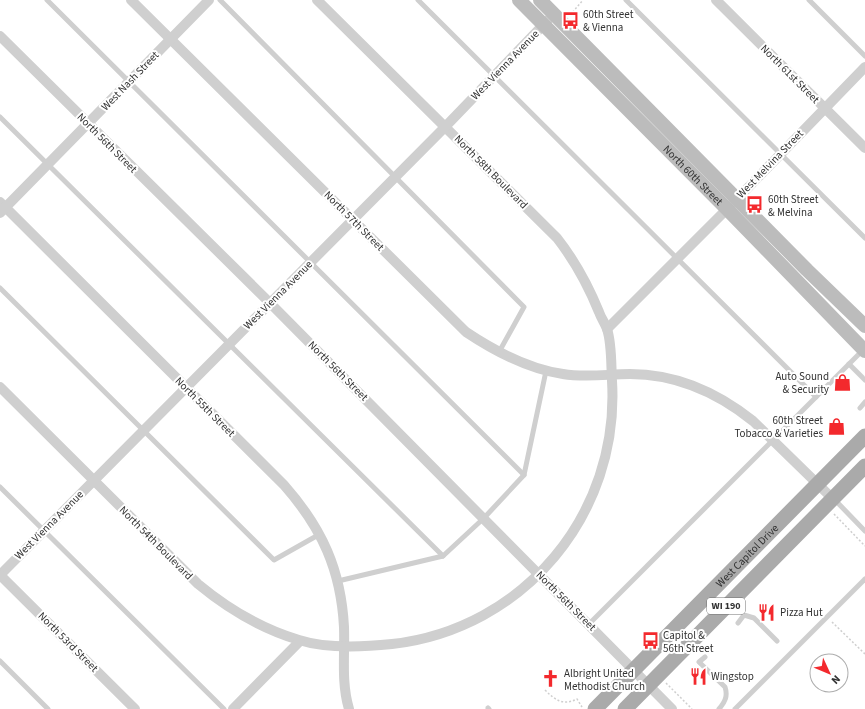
<svg xmlns="http://www.w3.org/2000/svg" width="865" height="709" viewBox="0 0 865 709" font-family="'Source Sans 3',sans-serif">
	<rect width="100%" height="100%" fill="#fff"/>
	<g fill="none" stroke-linecap="round" stroke-linejoin="round">
		<!-- path -->
		<g stroke="#cfcfcf" stroke-width="1.5" stroke-dasharray="2 2" stroke-linecap="butt">
			<path d="M570 15 583 0"/>
			<path d="M834 514 865 546"/>
			<path d="M832 622 865 654"/>
			<path d="M666 683 692 709"/>
			<path d="M545 690C555 700 563 706 577 699L582 707"/>
		</g>
		<!-- lane -->
		<g stroke="#cfcfcf" stroke-width="5">
			<path d="M47 0 524 475"/>
			<path d="M220 0 524 307 499 352"/>
			<path d="M418 0 816 397"/>
			<path d="M626 0 865 238"/>
			<path d="M809 0 865 56"/>
			<path d="M0 117 443 556"/>
			<path d="M0 288 274 560 320 534"/>
			<path d="M849 364 865 380"/>
			<path d="M860 408 865 402"/>
			<path d="M0 487 224 709"/>
			<path d="M834 499 865 531"/>
			<path d="M338 581 443 556 484 518 524 475 546 371"/>
			<path d="M738 623 744 615 754 618 777 641"/>
			<path d="M589 624 863 350"/>
			<path d="M705 657 699 662 725 687C728 696 725 702 719 709"/>
			<path d="M0 661 48 709"/>
			<path d="M488 708 489 709"/>
			<path d="M735 709 865 579"/>
		</g>
		<!-- street -->
		<g stroke="#cfcfcf" stroke-width="10">
			<path d="M131 0 466 332C496 352 528 369 563 374 586 378 608 374 630 374 676 374 718 393 753 421L833 499"/>
			<path d="M716 0 865 148"/>
			<path d="M0 36 270 303 672 709"/>
			<path d="M0 202 284 485C322 528 341 570 344 627 345 655 341 682 349 709"/>
			<path d="M0 213 209 0"/>
			<path d="M607 329 737 199 865 67"/>
			<path d="M0 387 198 584C227 608 262 629 299 640 327 649 363 647 392 644 524 629 620 514 612 381 611 365 612 344 607 329 605 323 601 318 599 312 588 285 575 261 557 238L317 0"/>
			<path d="M0 575 445 127 548 20"/>
			<path d="M0 575 135 709"/>
			<path d="M233 709 300 641"/>
		</g>
		<!-- secondary -->
		<g stroke="#bcbcbc" stroke-width="14">
			<path id="s1" d="M519 0 727 209 865 351"/>
			<path d="M540 0 807 270 865 326"/>
		</g>
		<!-- primary -->
		<g stroke="#aaa" stroke-width="15">
			<path id="s2" d="M595 709 865 436"/>
			<path d="M625 709 865 466"/>
		</g>
	</g>
	<!-- icons -->
	<defs>
		<symbol id="bus-bare" viewBox="-9 -9 18 18"><path d="M-5-6H5V4H4V6H2V4H-2V6H-4V4H-5ZM-3.5-4V0h7V-4ZM-3.5 1.2v1.5H-2V1.2ZM2 1.2v1.5H3.5V1.2Z" fill="#f3292d" stroke="#fff" stroke-width="2.5" paint-order="stroke"/></symbol>
		<symbol id="shop-bare" viewBox="-9 -9 18 18"><path d="M-5-2.5h2.3a2.7 3.5 0 0 1 5.4 0H5L5.5 6h-11ZM-1.5-2.5h3a1.5 2.3 0 0 0-3 0Z" fill="#f3292d" stroke="#fff" stroke-width="2.5" paint-order="stroke"/></symbol>
		<symbol id="restaurant-bare" viewBox="-9 -9 18 18"><path d="M-5-6h1v4h1v-4h1v4h1v-4h1v5L-1.5 .5V6h-2V.5L-5-1ZM5-6V6H3V1.5H1.5Q1.5-4 5-6Z" fill="#f3292d" stroke="#fff" stroke-width="2.5" paint-order="stroke"/></symbol>
		<symbol id="church-bare" viewBox="-9 -9 18 18"><path d="M-1.2-6h2.4v3.5h3.3v2.4h-3.3V6h-2.4V-.1h-3.3v-2.4h3.3Z" fill="#f3292d" stroke="#fff" stroke-width="2.5" paint-order="stroke"/></symbol>
	</defs>
	<g fill-rule="evenodd">
		<use href="#bus-bare" x="558" y="8" width="25" height="25"/>
		<use href="#bus-bare" x="742" y="192" width="25" height="25"/>
		<use href="#shop-bare" x="830" y="370" width="25" height="25"/>
		<use href="#shop-bare" x="824" y="414" width="25" height="25"/>
		<use href="#restaurant-bare" x="754" y="600" width="25" height="25"/>
		<use href="#bus-bare" x="638" y="628" width="25" height="25"/>
		<use href="#restaurant-bare" x="686" y="664" width="25" height="25"/>
		<use href="#church-bare" x="538" y="666" width="25" height="25"/>
	</g>
	<g text-anchor="middle" dominant-baseline="central" stroke-width="4" stroke-linejoin="round" paint-order="stroke">
		<!-- shield labels -->
		<rect fill="#fff" stroke="#707070" stroke-width="1" x="707" y="598" width="38" height="16" rx="3"/>
		<g font-size="10" font-weight="bold" fill="#323232">
			<text x="726" y="606">WI 190</text>
		</g>
		<!-- poi labels -->
		<g font-size="11" fill="#323232" stroke="#fff" text-anchor="start">
			<text x="583" y="14">60th Street<tspan x="583" dy="13">&amp; Vienna</tspan></text>
			<text x="768" y="199">60th Street<tspan x="768" dy="13">&amp; Melvina</tspan></text>
			<text x="829" y="376" text-anchor="end">Auto Sound<tspan x="829" dy="13">&amp; Security</tspan></text>
			<text x="823" y="420" text-anchor="end">60th Street<tspan x="823" dy="13">Tobacco &amp; Varieties</tspan></text>
			<text x="780" y="612">Pizza Hut</text>
			<text x="663" y="635">Capitol &amp;<tspan x="663" dy="13">56th Street</tspan></text>
			<text x="564" y="673">Albright United<tspan x="564" dy="13">Methodist Church</tspan></text>
			<text x="711" y="676">Wingstop</text>
		</g>
		<!-- street labels -->
		<g font-size="11" fill="#323232" stroke="#fff">
			<text transform="translate(505 65) rotate(-46)">West Vienna Avenue</text>
			<text transform="translate(790 74) rotate(45)">North 61st Street</text>
			<text transform="translate(130 81) rotate(-46)">West Nash Street</text>
			<text transform="translate(107 143) rotate(45)">North 56th Street</text>
			<text transform="translate(770 164) rotate(-46)">West Melvina Street</text>
			<text transform="translate(491 172) rotate(45)">North 58th Boulevard</text>
			<text stroke="none"><textPath href="#s1" startOffset="247">North 60th Street</textPath></text>
			<text transform="translate(354 221) rotate(45)">North 57th Street</text>
			<text transform="translate(278 295) rotate(-45)">West Vienna Avenue</text>
			<text transform="translate(338 371) rotate(45)">North 56th Street</text>
			<text transform="translate(205 407) rotate(45)">North 55th Street</text>
			<text transform="translate(49 525) rotate(-45)">West Vienna Avenue</text>
			<text transform="translate(156 543) rotate(45)">North 54th Boulevard</text>
			<text stroke="none"><textPath href="#s2" startOffset="216">West Capitol Drive</textPath></text>
			<text transform="translate(566 601) rotate(45)">North 56th Street</text>
			<text transform="translate(68 642) rotate(45)">North 53rd Street</text>
		</g>
	</g>
	<!-- north arrow -->
	<g transform="translate(829 673) rotate(134)"><circle r="19" fill="#ffffff" stroke="#adadad"/>
	<path d="M0-3L7 15L0 10L-7 15Z" fill="#f3292d"/>
	<text y="-6" font-size="11" font-weight="bold" text-anchor="middle" fill="#323232">N</text>
	</g>
</svg>
